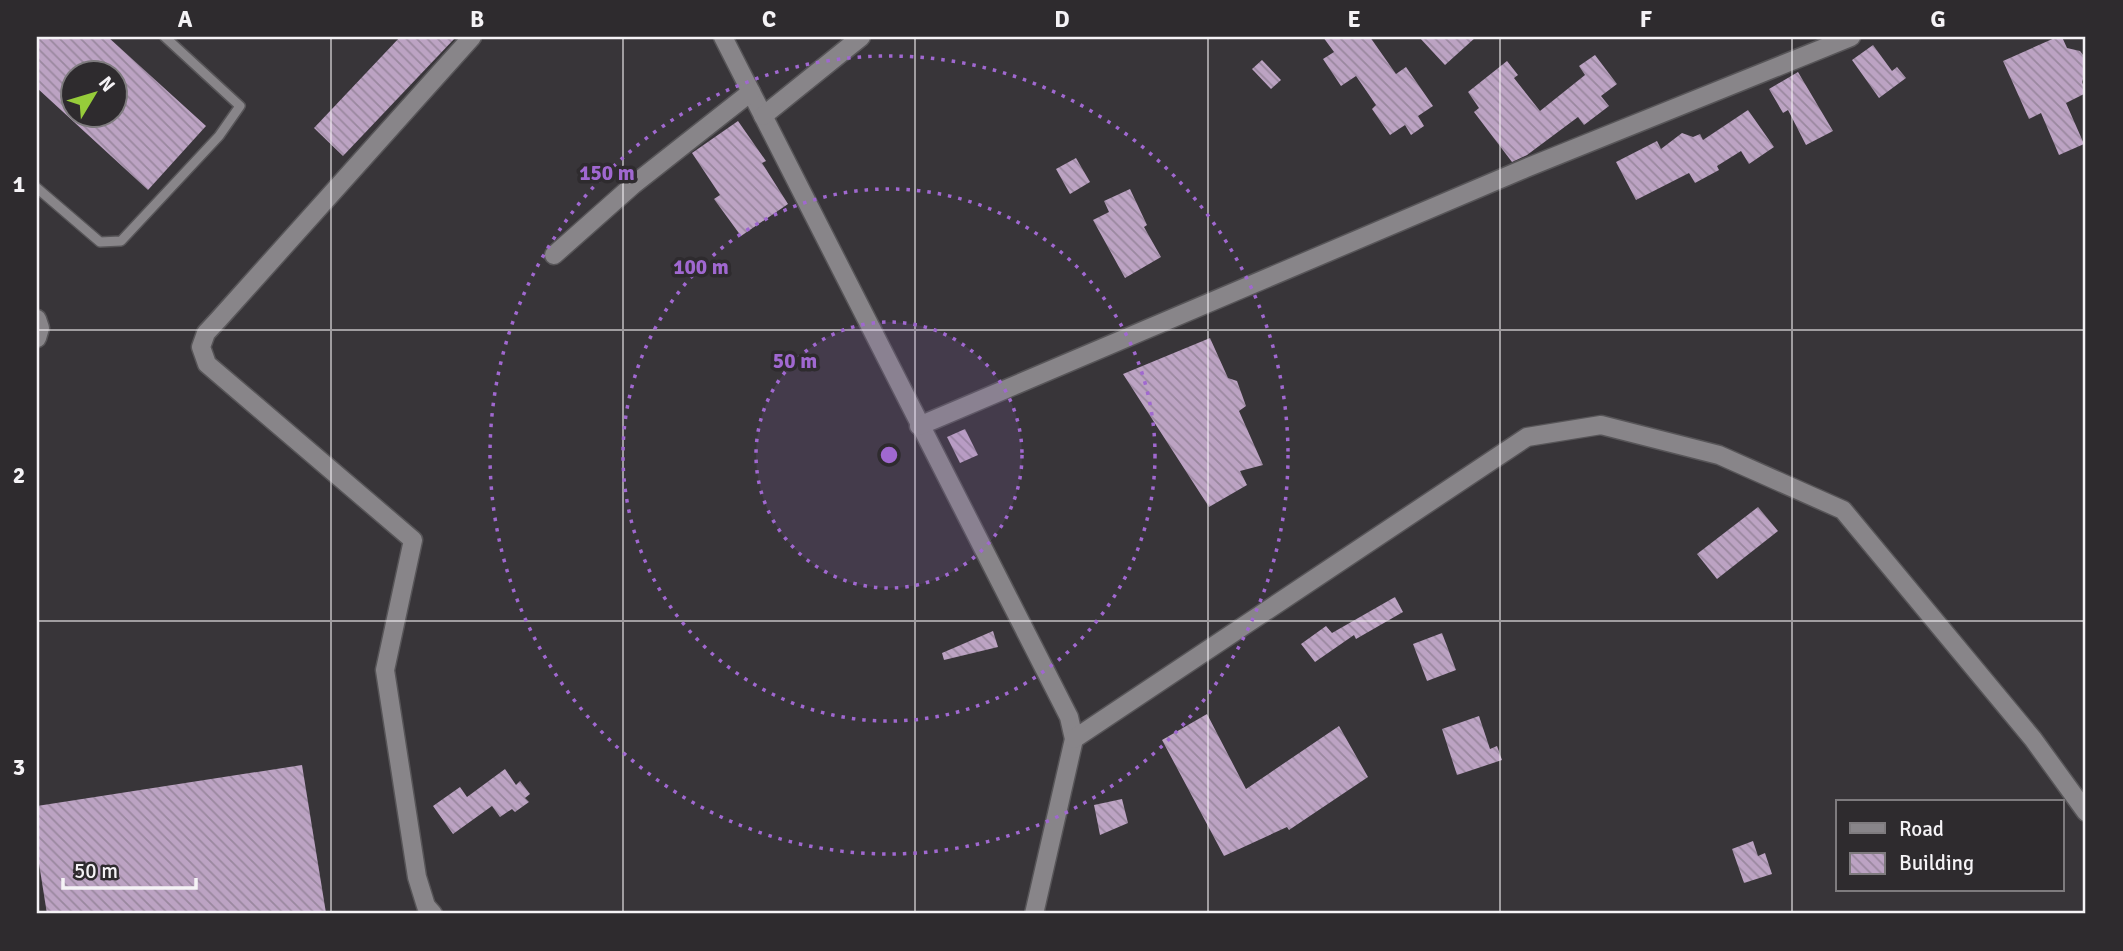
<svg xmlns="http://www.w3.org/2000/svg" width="2123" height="951" viewBox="0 0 2123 951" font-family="Signika,sans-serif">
	<defs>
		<pattern id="building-back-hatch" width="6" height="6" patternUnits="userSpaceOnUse" patternTransform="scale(1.75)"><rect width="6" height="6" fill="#bca3c3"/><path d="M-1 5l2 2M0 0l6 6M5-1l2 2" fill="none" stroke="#9a889f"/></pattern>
	</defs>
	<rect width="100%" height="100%" fill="#383539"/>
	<!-- building -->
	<g fill="url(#building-back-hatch)" fill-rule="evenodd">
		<path d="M41 37H108L206 126 148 190 37 88V41ZM74 74H116V116H74Z"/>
		<path d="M400 37H456L343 156 314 128Z"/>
		<path d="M1323 37H1370L1396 74 1406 67 1433 106 1418 116 1424 126 1411 135 1405 125 1390 135 1372 109 1376 105 1356 76 1341 86 1323 59 1334 52Z"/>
		<path d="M1419 37H1476L1445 65Z"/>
		<path d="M2057 37H2062L2067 48 2080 51 2086 59V69L2082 82 2086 93 2066 103 2084 144 2059 155 2041 113 2029 119 2003 61Z"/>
		<path d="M1873 45 1892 71 1897 67 1906 78 1879 98 1852 60Z"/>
		<path d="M1595 55 1617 84 1601 96 1609 106 1584 125 1578 117 1527 155 1512 162 1474 112 1479 108 1468 92 1507 61 1518 75 1514 78 1540 111 1585 75 1579 66Z"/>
		<path d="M1262 60 1281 80 1271 89 1252 69Z"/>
		<path d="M1798 72 1833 131 1806 145 1788 110 1783 113 1769 89Z"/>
		<path d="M1748 110 1774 147 1749 164 1741 151 1717 166 1719 170 1695 183 1689 173 1636 200 1616 162 1657 141 1661 149 1682 133 1693 137 1700 134 1703 140Z"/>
		<path d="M738 121 766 161 762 163 788 204 741 236 714 199 720 195 692 153Z"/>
		<path d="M1076 158 1090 182 1070 194 1056 169Z"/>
		<path d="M1130 189 1147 225 1144 227 1161 257 1125 278 1093 220 1109 212 1104 201Z"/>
		<path d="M1210 338 1228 378 1237 381 1246 406 1239 411 1263 465 1240 471 1247 485 1209 507 1123 374Z"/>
		<path d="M965 429 978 455 960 463 947 437Z"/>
		<path d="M1758 507 1778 531 1717 579 1697 554Z"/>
		<path d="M1395 597 1403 612 1356 639 1354 635 1315 662 1301 644 1326 626 1332 633Z"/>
		<path d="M993 631 998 647 944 660 942 653Z"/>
		<path d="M1442 633 1456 670 1427 681 1413 644Z"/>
		<path d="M1207 714 1246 789 1339 726 1368 777 1289 830 1287 827 1224 856 1162 740Z"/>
		<path d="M1479 716 1490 749 1497 746 1502 760 1457 775 1442 729Z"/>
		<path d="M302 765 326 913 47 914 37 851V806Z"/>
		<path d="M505 769 516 785 520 781 530 794 525 798 529 802 515 812 512 809 500 817 492 806 453 834 433 806 460 787 467 797Z"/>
		<path d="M1122 799 1128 823 1100 835 1094 805Z"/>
		<path d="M1753 841 1758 856 1765 853 1772 874 1744 883 1732 849Z"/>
	</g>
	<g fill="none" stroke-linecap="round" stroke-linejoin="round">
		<defs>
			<path id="service" d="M37 188 100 242 121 241 219 136 240 106 165 37"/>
			<g id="minor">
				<path d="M723 37 1069 717 1074 739 1034 914"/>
				<path d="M763 116 861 37"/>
				<path d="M554 255 633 185 751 92"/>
				<path d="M37 319 40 328 37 338"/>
				<path d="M919 426 1526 168 1851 37"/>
				<path d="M1074 739 1527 437 1601 425 1719 455 1843 510 2033 739 2086 812"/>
				<path d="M433 914 426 906 417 877 385 670 413 540 207 364 201 347 206 333 219 319 472 37"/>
			</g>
		</defs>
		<!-- service casing -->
		<use href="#service" stroke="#575558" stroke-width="12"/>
		<!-- minor casing -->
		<use href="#minor" stroke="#575558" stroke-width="21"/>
		<!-- service -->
		<use href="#service" stroke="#888589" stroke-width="9"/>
		<!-- minor -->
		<use href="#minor" stroke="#888589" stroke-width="18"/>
	</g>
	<!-- grid -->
	<path fill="none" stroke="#f5f3f6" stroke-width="2" stroke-opacity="0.55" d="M331 37V914M623 37V914M915 37V914M1208 37V914M1500 37V914M1792 37V914M37 330H2086M37 621H2086"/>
	<!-- distance rings -->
	<circle cx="889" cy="455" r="133" fill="#a068d0" fill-opacity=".12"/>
	<g fill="none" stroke="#a068d0" stroke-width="3.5" stroke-dasharray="3.5 7">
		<circle cx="889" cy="455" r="133"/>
		<circle cx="889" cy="455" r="266"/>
		<circle cx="889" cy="455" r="399"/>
	</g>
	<circle cx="889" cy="455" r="10" fill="#a068d0" stroke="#2e2b2e" stroke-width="3.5"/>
	<g font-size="21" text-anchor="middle" font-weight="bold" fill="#a068d0" stroke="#2e2b2e" stroke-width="7" stroke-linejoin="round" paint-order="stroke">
		<text x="607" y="180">150 m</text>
		<text x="701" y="274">100 m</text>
		<text x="795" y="368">50 m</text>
	</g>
	<!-- border -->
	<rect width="2123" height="951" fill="none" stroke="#2e2b2e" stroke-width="77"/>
	<!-- legend -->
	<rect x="1836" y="800" width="228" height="91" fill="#2e2b2e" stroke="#7e7b7e" stroke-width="2"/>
	<rect x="1850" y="823" width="35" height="10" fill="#888589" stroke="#7e7b7e" stroke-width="2"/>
	<text x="1899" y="836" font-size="21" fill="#f5f3f6">Road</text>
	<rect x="1850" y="853" width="35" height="21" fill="url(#building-back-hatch)" stroke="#7e7b7e" stroke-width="2"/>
	<text x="1899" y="870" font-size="21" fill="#f5f3f6">Building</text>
	<!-- north arrow -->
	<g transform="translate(94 94) rotate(52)"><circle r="33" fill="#2e2b2e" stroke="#7e7b7e" stroke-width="2"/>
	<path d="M0-5L12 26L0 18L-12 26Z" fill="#96cc3a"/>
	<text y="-10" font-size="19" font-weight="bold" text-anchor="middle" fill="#f5f3f6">N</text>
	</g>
	<!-- scale -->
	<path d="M63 878v10h133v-10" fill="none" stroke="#f5f3f6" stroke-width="3.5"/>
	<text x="74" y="878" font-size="21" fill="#f5f3f6" stroke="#2e2b2e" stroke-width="5" paint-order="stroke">50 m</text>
	<rect x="38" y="38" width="2046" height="874" fill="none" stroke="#f5f3f6" stroke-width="2.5"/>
	<g font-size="23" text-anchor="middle" font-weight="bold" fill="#f5f3f6">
		<text x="185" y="27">A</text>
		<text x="477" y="27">B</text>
		<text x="769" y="27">C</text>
		<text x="1062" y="27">D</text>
		<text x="1354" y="27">E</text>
		<text x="1646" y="27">F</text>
		<text x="1938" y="27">G</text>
		<text x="19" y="192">1</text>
		<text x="19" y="483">2</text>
		<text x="19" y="775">3</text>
	</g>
</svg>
